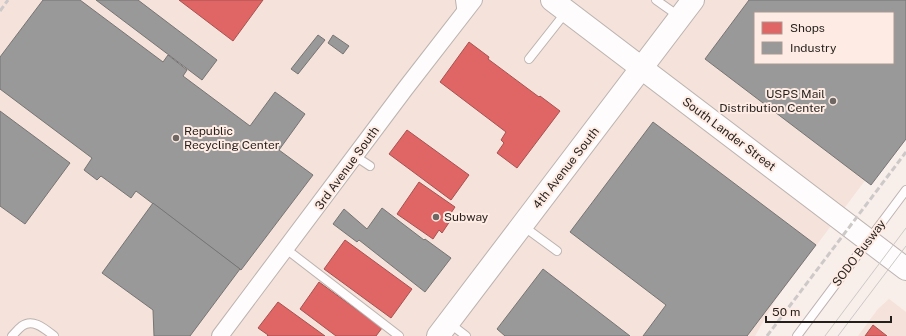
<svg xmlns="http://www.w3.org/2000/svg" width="906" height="336" viewBox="0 0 906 336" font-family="'Public Sans',sans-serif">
	<rect width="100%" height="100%" fill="#f8eeea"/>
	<!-- built -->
	<g fill="#f5e2da" fill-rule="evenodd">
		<path d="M0 0H43L0 57Z"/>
		<path d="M70 0H906V126L776 299 755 336H0V85ZM755 13H893V63H755Z"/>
		<path d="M889 299 906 312V336H858L878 309Z"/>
	</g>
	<!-- shops -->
	<g fill="#e06666" stroke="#a85150">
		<path d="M179 0H263L233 41Z"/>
		<path d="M469 42 489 57 488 59 539 97 540 96 560 111 517 168 497 153 504 143 501 140 506 132 440 82Z"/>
		<path d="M407 130 469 175 451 200 389 154Z"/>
		<path d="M419 182 455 207 447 219 450 221 442 233 439 230 433 239 397 214Z"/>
		<path d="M345 240 412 289 391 318 324 269Z"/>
		<path d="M319 282 382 328 376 336H336L300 309Z"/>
		<path d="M278 302 325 336H267L268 335 258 328Z"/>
		<path d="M873 325 887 336H865Z"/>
	</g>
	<!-- industry -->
	<g fill="#999" stroke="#767474" fill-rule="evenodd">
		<path d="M43 0H80L163 62 168 55 187 70 183 76 250 126 275 92 305 114 279 150 313 175 241 270 136 191 131 198 101 176 97 180 84 170 92 158 0 89V57Z"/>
		<path d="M96 0H138L217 60 202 80Z"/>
		<path d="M749 0H906V139L871 185 705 59ZM755 13H893V63H755Z"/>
		<path d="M318 35 325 40 298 74 291 69Z"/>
		<path d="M333 35 349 46 343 54 328 43Z"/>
		<path d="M0 111 70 163 25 224 0 206Z"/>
		<path d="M653 122 816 245 747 336H643L666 305 570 232Z"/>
		<path d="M153 203 240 269 190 336H154L153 310 102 273Z"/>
		<path d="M382 208 424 240 425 239 451 258 425 292 359 240 357 242 333 224 344 209 367 229Z"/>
		<path d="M543 269 630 336H505L497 329Z"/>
	</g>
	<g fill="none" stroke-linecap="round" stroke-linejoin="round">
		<defs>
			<g id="lane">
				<path d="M460 0 462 15"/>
				<path d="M656 0 680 17"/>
				<path d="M529 59 566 12"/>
				<path d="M355 156 370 166"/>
				<path d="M523 226 557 251"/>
				<path d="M286 249 399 336"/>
				<path d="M449 323 466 336"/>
				<path d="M12 336C15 333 18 329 22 326 33 318 45 329 54 336"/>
				<path d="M797 336 906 190"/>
			</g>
			<path id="street" d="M220 336 405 89 474 0"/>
			<path id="secondary" d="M552 0 906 269"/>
			<path id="primary" d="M438 336 693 0"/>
		</defs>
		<!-- lane casing -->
		<use href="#lane" stroke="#bbb3b0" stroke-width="10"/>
		<!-- street casing -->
		<use href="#street" stroke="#bbb3b0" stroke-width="18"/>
		<!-- secondary casing -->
		<use href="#secondary" stroke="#bbb3b0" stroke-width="24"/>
		<!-- primary casing -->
		<use href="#primary" stroke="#bbb3b0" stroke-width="24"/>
		<!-- lane -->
		<use href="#lane" stroke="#fefcfc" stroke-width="8"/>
		<!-- street -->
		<use href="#street" stroke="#fefcfc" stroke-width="16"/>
		<!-- secondary -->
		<use href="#secondary" stroke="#fefcfc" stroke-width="22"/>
		<!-- primary -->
		<use href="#primary" stroke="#fefcfc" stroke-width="22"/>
		<!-- tram -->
		<g stroke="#ccc9c8" stroke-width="1">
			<path d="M825 336 906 228"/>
			<path d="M838 336 906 246"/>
		</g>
		<!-- rail -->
		<g stroke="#ccc9c8" stroke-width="3" stroke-dasharray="6 3" stroke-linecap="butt">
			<path d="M0 11 8 0"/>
			<path d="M767 336 906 152"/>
		</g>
	</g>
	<!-- markers -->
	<g fill="#6f6764" stroke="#feece4" stroke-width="1.5">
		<circle cx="833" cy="101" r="4"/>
		<circle cx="176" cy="138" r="4"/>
		<circle cx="436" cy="217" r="4"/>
	</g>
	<g text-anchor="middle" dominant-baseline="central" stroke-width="4" stroke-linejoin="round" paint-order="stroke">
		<!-- poi labels -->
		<g font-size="12" fill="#251f1c" stroke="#feece4" text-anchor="start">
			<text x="825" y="94" text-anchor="end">USPS Mail<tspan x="825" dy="14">Distribution Center</tspan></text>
			<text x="184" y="131">Republic<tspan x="184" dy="14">Recycling Center</tspan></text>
			<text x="444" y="217">Subway</text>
		</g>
		<!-- street labels -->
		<g font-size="12" fill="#251f1c" stroke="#feece4">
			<text transform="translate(729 134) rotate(37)">South Lander Street</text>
			<text transform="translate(347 168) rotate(-54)">3rd Avenue South</text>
			<text transform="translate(566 168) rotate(-52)">4th Avenue South</text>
			<text transform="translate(859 253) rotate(-53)">SODO Busway</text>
		</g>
	</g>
	<!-- legend -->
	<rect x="754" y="12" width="140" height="52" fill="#feece4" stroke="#a79a94"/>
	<rect x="762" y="22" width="20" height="12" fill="#e06666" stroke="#a79a94"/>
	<text x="790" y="32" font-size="12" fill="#251f1c">Shops</text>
	<rect x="762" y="42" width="20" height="12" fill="#999999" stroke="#a79a94"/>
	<text x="790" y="52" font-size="12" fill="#251f1c">Industry</text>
	<!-- scale -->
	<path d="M766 316v6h125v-6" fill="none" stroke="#251f1c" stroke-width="2"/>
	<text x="772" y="316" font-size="12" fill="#251f1c" stroke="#feece4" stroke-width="3" paint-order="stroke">50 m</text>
</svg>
